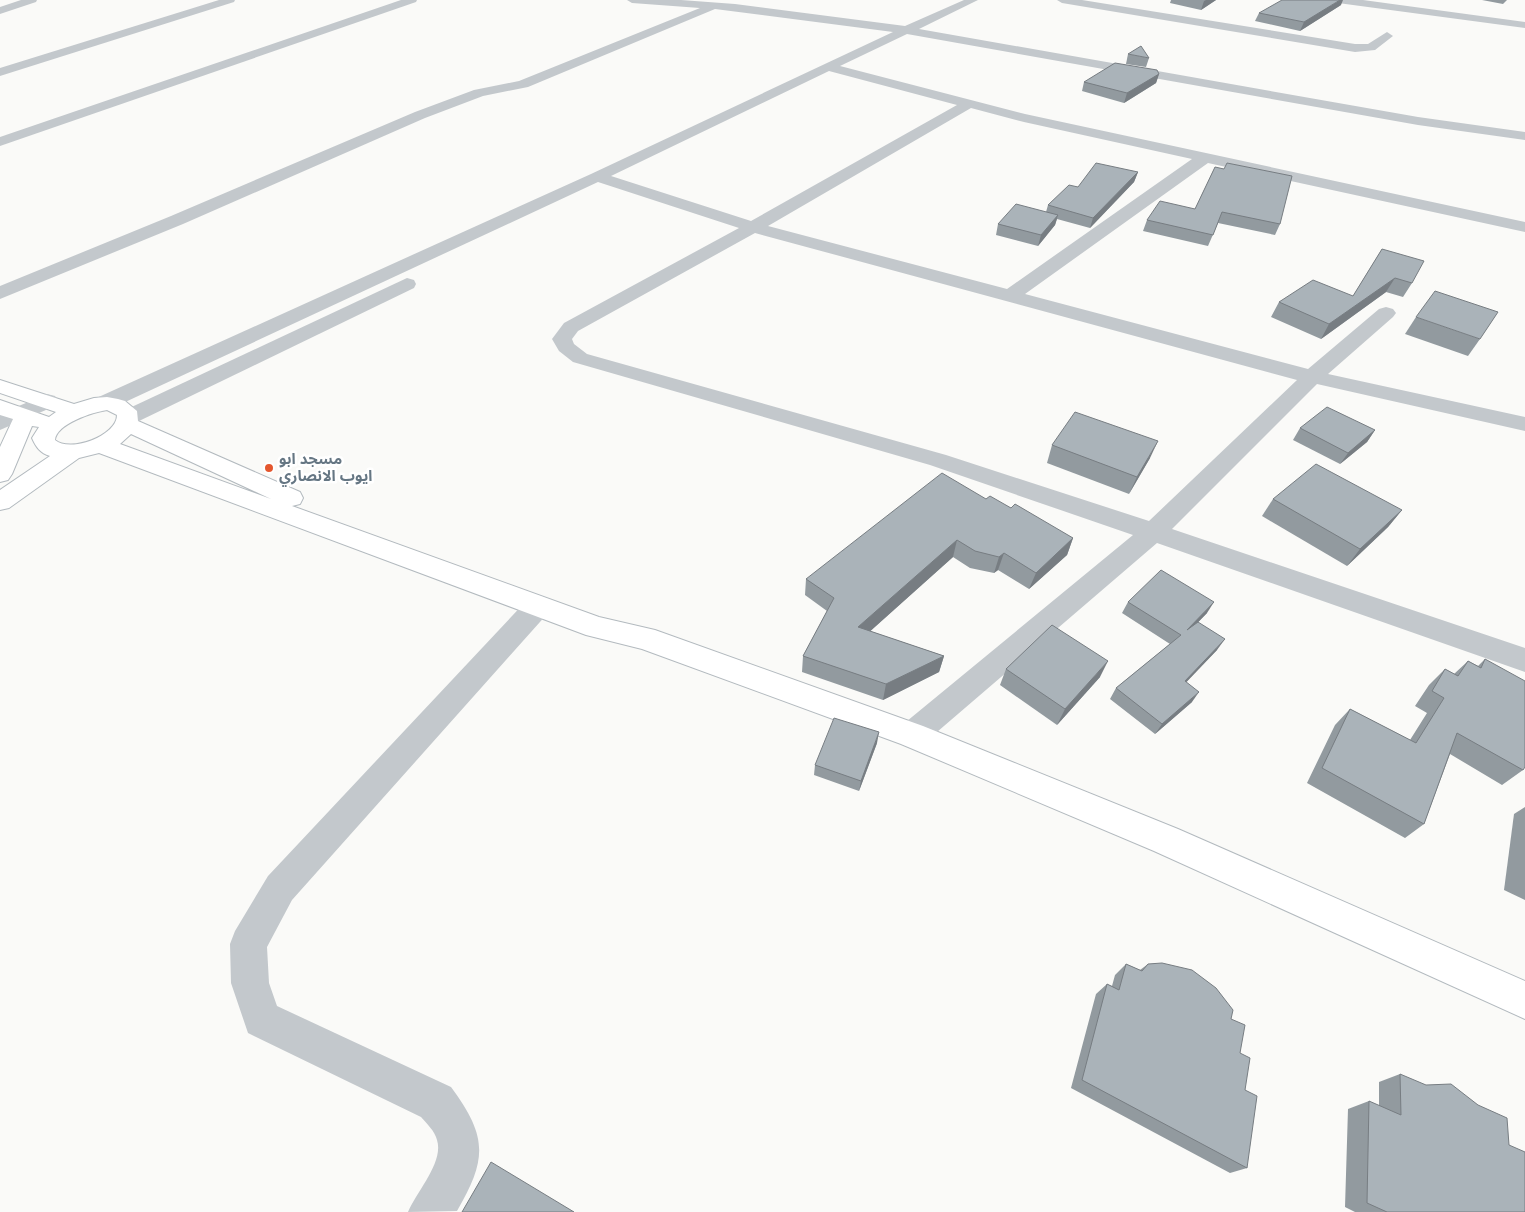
<svg xmlns="http://www.w3.org/2000/svg" width="1525" height="1212" viewBox="0 0 1525 1212" font-family="'Nunito Sans','Noto Sans Arabic',sans-serif">
	<rect width="100%" height="100%" fill="#fafaf8"/>
	<g fill="none" stroke-linecap="round" stroke-linejoin="round">
		<defs>
			<path id="secondary" d="M0 380 74 404 94 398 107 397 118 399 125 401 137 411 138 421 300 492 303 498 300 504 292 506 599 617 655 630 923 726 1178 829 1525 981V1019L1154 851 901 744 642 649 586 635 99 453 79 458 9 508 0 510V490L50 456C40 453 36 447 32 438L39 427 32 426 12 474 8 480 0 482V447L13 419 0 415V400L49 417 56 412 0 393ZM107 410 117 415C117 436 70 453 55 440 56 424 93 412 107 410ZM131 434 271 499 120 444Z"/>
		</defs>
		<!-- secondary casing -->
		<use href="#secondary" stroke="#b3babf" stroke-width="2"/>
		<!-- street -->
		<g fill="#c3c8cc" fill-rule="evenodd">
			<path d="M21 0H37L36 2 0 14V7Z"/>
			<path d="M219 0H235L234 2 0 76V68Z"/>
			<path d="M401 0H417L416 2 0 146V137Z"/>
			<path d="M627 0H681L735 4 905 26 964 0H978L919 29 1418 117 1525 132V140L1418 125 907 34 840 66 1025 114 1525 222V232L1208 163 1025 294 1308 369 1379 309 1386 307 1393 309 1396 313 1393 317 1328 374 1525 417V431L1317 384 1172 529 1525 648V672L1157 543 923 744 912 748 901 744 896 735 901 726 1133 535 930 465 573 362 559 351 552 339 564 323 739 228 598 182 108 410 100 412 92 410 89 405 92 400 591 174 893 32 715 9 528 87 483 96 425 118 183 224 0 299V286L171 216 415 112 474 90 519 81 700 8 632 3ZM829 71 957 105 751 221 611 176ZM971 108 1024 122 1192 159 1007 289 768 226ZM755 233 1297 380 1149 521 946 455 587 354 574 344 572 339 578 331Z"/>
			<path d="M1057 0H1082L1355 44H1368L1387 32 1393 36 1375 50 1355 52 1062 3Z"/>
			<path d="M1333 0H1363L1525 22V28L1338 3Z"/>
			<path d="M407 278 414 280 416 284 414 288 137 422 129 424 121 422 118 417 121 412Z"/>
			<path d="M47 394 55 396 58 401 55 406 0 430V414Z"/>
			<path d="M538 595 548 599 552 606 548 613 292 900 267 947 269 983 277 1006 451 1087C487 1136 488 1158 457 1211L408 1212C417 1191 444 1162 437 1140 435 1131 426 1123 421 1117L248 1033 231 983 230 944 235 931 268 876 528 599Z"/>
		</g>
		<!-- secondary -->
		<use href="#secondary" fill="#fff" fill-rule="evenodd"/>
	</g>
	<!-- wall -->
	<g fill="#929a9f">
		<path d="M1171 0H1216L1201 10 1170 3Z"/>
		<path d="M1482 0H1507L1503 4Z"/>
		<path d="M1341 5 1300 31 1255 21 1259 13Z"/>
		<path d="M1128 54 1149 58 1146 67 1126 64Z"/>
		<path d="M1159 74 1156 83 1124 103 1082 91 1084 82Z"/>
		<path d="M1215 167 1280 224 1275 235 1218 223 1208 246 1143 231 1147 220 1195 209Z"/>
		<path d="M1138 172 1134 182 1090 228 1057 219 1055 225 1038 246 996 235 998 224 1046 212 1048 205 1078 187Z"/>
		<path d="M1382 249 1412 283 1403 297 1386 292 1321 339 1271 317 1279 302 1353 296Z"/>
		<path d="M1416 317 1480 339 1468 356 1405 334Z"/>
		<path d="M1300 428 1375 430 1367 442 1340 464 1293 440Z"/>
		<path d="M1052 445 1150 458 1129 494 1047 463Z"/>
		<path d="M986 499 1011 508 1073 538 1067 555 1029 589 998 570 994 573 970 568 953 557 870 631 944 656 939 672 883 700 802 672 803 656 827 611 805 595 806 579Z"/>
		<path d="M1273 499 1402 510 1388 527 1347 566 1262 516Z"/>
		<path d="M1128 602 1207 613 1198 622 1217 650 1186 682 1192 702 1155 734 1110 699 1116 688 1170 644 1122 613Z"/>
		<path d="M1485 659 1523 770 1502 785 1450 754 1424 824 1405 838 1307 783 1335 725 1350 709 1410 740 1427 713 1415 706 1429 685 1445 669 1454 674 1468 661 1478 666Z"/>
		<path d="M1006 669 1100 677 1057 725 1000 685Z"/>
		<path d="M877 743 859 791 814 775 815 765Z"/>
		<path d="M1525 807V900L1504 890 1514 814Z"/>
		<path d="M1126 964 1140 970 1148 964 1231 1019 1240 1053 1245 1090 1247 1168 1230 1173 1071 1088 1096 994 1107 984 1112 986 1115 975Z"/>
		<path d="M1400 1074 1509 1145 1525 1212H1355L1345 1207 1348 1109 1369 1101 1379 1106V1082Z"/>
	</g>
	<!-- shaded-wall -->
	<g fill="#777d82">
		<path d="M1206 0H1216L1201 10 1204 1Z"/>
		<path d="M1340 0H1343L1341 5 1300 31 1304 22Z"/>
		<path d="M1159 74 1156 83 1124 103 1127 93Z"/>
		<path d="M1138 172 1134 182 1090 228 1093 218Z"/>
		<path d="M1058 215 1055 225 1038 246 1041 235Z"/>
		<path d="M1395 278 1386 292 1321 339 1329 324Z"/>
		<path d="M1375 430 1367 442 1340 464 1348 453Z"/>
		<path d="M1158 441 1150 458 1129 494 1137 477Z"/>
		<path d="M1402 510 1388 527 1347 566 1360 549Z"/>
		<path d="M1073 538 1067 555 1029 589 1036 573Z"/>
		<path d="M957 540 953 557 856 644 858 627Z"/>
		<path d="M1004 553 998 570 994 573 999 557Z"/>
		<path d="M1214 602 1207 613 1180 641 1187 630Z"/>
		<path d="M1225 639 1217 650 1177 692 1185 681Z"/>
		<path d="M944 656 939 672 883 700 886 684Z"/>
		<path d="M1108 661 1100 677 1057 725 1065 709Z"/>
		<path d="M1199 692 1192 702 1155 734 1162 724Z"/>
		<path d="M879 732 877 743 859 791 861 781Z"/>
	</g>
	<!-- building -->
	<g fill="#aab3b9" stroke="#777d82">
		<path d="M1282 0H1340L1304 22 1259 13Z"/>
		<path d="M1141 46 1149 58 1128 54Z"/>
		<path d="M1115 63 1157 70 1159 74 1127 93 1084 82Z"/>
		<path d="M1096 163 1138 172 1093 218 1048 205 1069 185 1078 187Z"/>
		<path d="M1227 163 1292 176 1280 224 1222 212 1213 235 1147 220 1160 201 1195 209 1215 167 1224 169Z"/>
		<path d="M1016 204 1058 215 1041 235 998 224Z"/>
		<path d="M1382 249 1424 261 1412 283 1395 278 1329 324 1279 302 1313 280 1353 296Z"/>
		<path d="M1435 291 1498 312 1480 339 1416 317Z"/>
		<path d="M1327 407 1375 430 1348 453 1300 428Z"/>
		<path d="M1075 412 1158 441 1137 477 1052 445Z"/>
		<path d="M1316 464 1402 510 1360 549 1273 499Z"/>
		<path d="M942 473 986 499 990 496 1011 508 1015 504 1073 538 1036 573 1004 553 999 557 975 551 957 540 858 627 944 656 886 684 803 656 834 598 806 579Z"/>
		<path d="M1161 570 1214 602 1187 630 1198 622 1225 639 1185 681 1199 692 1162 724 1116 688 1181 635 1128 602Z"/>
		<path d="M1052 625 1108 661 1065 709 1006 669Z"/>
		<path d="M1485 659 1525 681V767L1523 770 1457 733 1424 824 1322 768 1350 709 1416 743 1444 698 1432 691 1445 669 1458 676 1468 661 1481 668Z"/>
		<path d="M834 718 879 732 861 781 815 765Z"/>
		<path d="M1162 963 1192 970 1216 988 1233 1010 1231 1019 1245 1025 1240 1053 1250 1058 1245 1090 1257 1096 1247 1168 1082 1080 1107 984 1119 990 1126 964 1142 971 1148 964Z"/>
		<path d="M1400 1074 1426 1085 1451 1084 1478 1105 1507 1118 1509 1145 1525 1152V1212H1387L1367 1203 1369 1101 1401 1115Z"/>
		<path d="M491 1162 574 1212H462Z"/>
	</g>
	<!-- markers -->
	<circle fill="#e4572e" stroke="#fff" stroke-width="2" cx="269" cy="468" r="5"/>
	<g text-anchor="middle" dominant-baseline="central" stroke-width="5" stroke-linejoin="round" paint-order="stroke">
		<!-- poi labels -->
		<g font-size="15" font-weight="bold" fill="#657683" stroke="#fff" text-anchor="start">
			<text x="279" y="459">مسجد ابو<tspan x="279" dy="17">ايوب الانصاري</tspan></text>
		</g>
	</g>
</svg>
